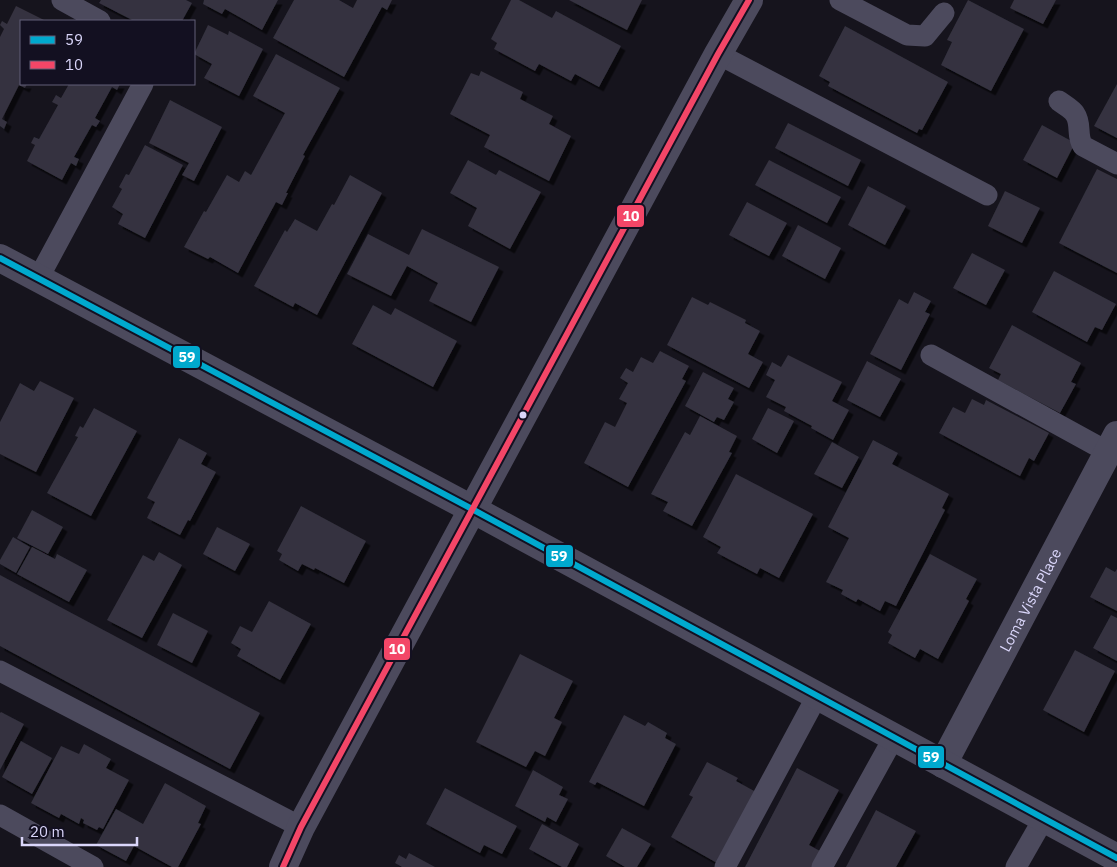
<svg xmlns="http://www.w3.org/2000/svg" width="1117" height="867" viewBox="0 0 1117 867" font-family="'IBM Plex Sans',sans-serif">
	<defs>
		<filter id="shadow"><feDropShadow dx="4.5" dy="4.5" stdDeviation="0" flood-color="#0009"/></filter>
	</defs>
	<rect width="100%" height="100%" fill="#16141d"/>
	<!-- building -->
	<g fill="#34323f" filter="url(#shadow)">
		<path d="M101 0H186L192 3 182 21H134L99 3Z"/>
		<path d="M204 0H278L262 30 225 9 222 14 203 4Z"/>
		<path d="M294 0H339L353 8 357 0H392L387 10 382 7 344 77 273 38Z"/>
		<path d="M511 0H519L552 18 556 11 621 46 599 87 575 74 571 81 539 64 535 71 494 49 497 43 491 39Z"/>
		<path d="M569 0H642L627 30Z"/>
		<path d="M968 0 1024 29 991 91 941 65 952 42 947 40Z"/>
		<path d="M1014 0H1056L1043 24 1010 8Z"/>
		<path d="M16 6 46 21H21V84H27L25 88 19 85 2 119 7 122 4 129 0 126V37L4 29 0 25 2 21 7 24Z"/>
		<path d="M208 25 228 35 229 31 263 49 239 96 204 78 212 64 194 54Z"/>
		<path d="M845 26 948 82 922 130 919 129 917 133 828 86 830 82 819 76Z"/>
		<path d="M276 54 340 88 303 155 305 156 286 193H288L282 205 276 202 238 273 210 257 208 259 184 247 204 211 206 212 227 175 239 182 245 171 251 175 285 113 253 96Z"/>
		<path d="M481 71 523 92 520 99 553 116 549 124 571 136 549 181 484 147 490 135 450 114 471 73 479 76Z"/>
		<path d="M69 84H120L117 90 112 87 95 118 100 121 96 127 92 125 74 157 79 159 76 166 71 163 62 180 27 161 35 145 31 143 34 137 39 139 58 105 52 102 56 95 61 98Z"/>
		<path d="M1117 84V138L1094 126Z"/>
		<path d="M170 100 222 127 194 181 182 175 189 163 149 143Z"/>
		<path d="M788 123 861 160 848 186 775 148Z"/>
		<path d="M1042 125 1075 143 1057 178 1023 160Z"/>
		<path d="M145 145 183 165 145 238 118 224 123 214 112 207 122 189 119 187 126 174 129 175Z"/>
		<path d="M468 160 496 175 499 170 541 192 510 249 468 226 477 208 450 193Z"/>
		<path d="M769 160 841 197 827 223 755 185Z"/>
		<path d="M1097 169 1117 179V273L1059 243Z"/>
		<path d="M350 175 382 193 317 315 295 303 293 307 254 286 285 230 287 232 295 219 317 231 332 204 334 205Z"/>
		<path d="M868 186 906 206 885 245 848 225Z"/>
		<path d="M1005 191 1040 208 1022 243 988 226Z"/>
		<path d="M747 202 787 223 769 256 729 235Z"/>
		<path d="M798 225 841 248 825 279 782 256Z"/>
		<path d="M422 229 499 267 471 322 429 301 438 283 407 266 391 296 347 274 368 234 409 255Z"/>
		<path d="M972 253 1005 270 986 305 953 288Z"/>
		<path d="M1054 271 1116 304 1102 330 1095 327 1087 342 1032 312Z"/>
		<path d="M914 292 931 301 925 312 930 314 901 370 870 354 899 299 908 304Z"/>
		<path d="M692 297 708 305 710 302 746 320 745 323 760 331 748 354 763 362 749 388 667 345Z"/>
		<path d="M373 305 391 315 395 308 457 341 433 387 352 344Z"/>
		<path d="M1012 325 1081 363 1071 382 1076 384 1060 413 998 380 1001 374 989 368Z"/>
		<path d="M660 351 689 366 682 379 686 381 628 487 584 463 605 422 615 427 627 403 619 399 628 383 620 378 626 368 633 372 641 357 653 363Z"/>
		<path d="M788 355 842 382 832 401 849 410 833 440 811 428 812 426 784 411 786 407 766 397 775 380 766 375 772 362 781 367Z"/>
		<path d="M867 361 901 379 880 417 847 400Z"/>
		<path d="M703 372 734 388 728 399 734 402 724 420 717 417 714 422 685 406Z"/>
		<path d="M40 381 74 398 36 472 0 454V422L20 383 34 391Z"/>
		<path d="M972 399 984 405 986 400 1049 433 1034 461 1029 458 1020 476 939 433 953 407 965 413Z"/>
		<path d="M94 408 137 431 91 516 47 493 78 437 75 436 80 426 83 428Z"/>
		<path d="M768 408 794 421 777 453 752 439Z"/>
		<path d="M700 416 737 436 729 452 732 453 692 526 663 511 668 502 651 494 685 432 690 435Z"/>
		<path d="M179 438 207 453 201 464 216 472 190 521 188 520 180 535 147 518 155 502 147 498Z"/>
		<path d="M873 440 898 453 892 464 949 494 942 508 945 510 896 606 885 601 880 611 858 599 856 602 841 594 843 590 826 582 849 538 828 527Z"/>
		<path d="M832 442 859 457 842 488 814 474Z"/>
		<path d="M736 474 813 514 779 578 760 568 757 574 717 553 721 547 703 537Z"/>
		<path d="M301 506 366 541 344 583 315 568 314 570 302 564 298 571 279 560 282 554 277 551Z"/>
		<path d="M32 510 63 527 48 554 17 538Z"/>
		<path d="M217 527 250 544 235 571 203 554Z"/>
		<path d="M13 537 30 547 16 573 0 564V560Z"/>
		<path d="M32 547 55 559 57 554 87 570 69 602 17 574Z"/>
		<path d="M159 552 182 565 142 638 107 620 143 555 154 561Z"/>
		<path d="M930 554 977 579 966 599 969 601 938 659 920 649 915 658 888 643 892 635 888 632Z"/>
		<path d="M1106 567 1115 572 1117 569V611L1090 597Z"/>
		<path d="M0 575 260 713 230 769 0 646Z"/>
		<path d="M269 601 311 624 280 680 237 656 241 649 231 643 240 626 252 632Z"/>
		<path d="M173 613 208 631 192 663 157 645Z"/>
		<path d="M1111 615 1117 618V661L1093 648Z"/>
		<path d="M1075 650 1115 671 1084 732 1043 710Z"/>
		<path d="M520 654 573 681 554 718 562 722 545 756 535 751 526 767 476 742Z"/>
		<path d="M1 712 24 724 0 770V713Z"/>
		<path d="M624 715 645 726 648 722 667 733 665 738 676 744 644 806 597 782 595 785 589 782Z"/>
		<path d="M21 741 52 758 32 794 2 777Z"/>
		<path d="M84 744 111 759 106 768 129 780 103 829 99 827 97 830 83 823 84 820 81 818 79 824 61 814 59 818 31 803 61 746 79 754Z"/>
		<path d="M707 762 738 778 736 781 756 792 717 863 671 837 693 797 689 795Z"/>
		<path d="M797 768 839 790 809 845 820 851 812 867H745Z"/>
		<path d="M533 770 563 787 559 795 568 799 556 822 547 817 545 822 515 806Z"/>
		<path d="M165 783 206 806 198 823 201 824 178 867H172L134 846 126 861 96 845 116 809 143 824Z"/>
		<path d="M445 788 517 826 502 854 484 845 480 853 426 824Z"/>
		<path d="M876 810 916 831 896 867H846Z"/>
		<path d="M542 824 579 844 567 867H562L529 849Z"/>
		<path d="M622 828 651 844 637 867H625L606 856Z"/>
		<path d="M409 853 435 867H402L395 863 399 855 406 859Z"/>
	</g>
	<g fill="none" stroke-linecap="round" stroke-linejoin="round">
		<!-- service -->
		<g stroke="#4c4a5d" stroke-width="21">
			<path d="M62 0 100 21"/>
			<path d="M840 0 907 35 925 36 944 13"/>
			<path d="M718 54 987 195"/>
			<path d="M1059 101C1064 105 1072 109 1075 114 1082 124 1076 136 1083 146L1117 164"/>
			<path d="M38 279 143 84"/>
			<path d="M931 355 1108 452"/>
			<path d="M0 671 301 827"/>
			<path d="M0 815 93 867"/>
			<path d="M725 867 817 696"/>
			<path d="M822 867 894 737"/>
			<path d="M1016 867 1044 818"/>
		</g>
		<!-- minor -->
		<path stroke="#4c4a5d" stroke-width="28" id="s1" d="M943 764 1117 435"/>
		<!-- tertiary -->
		<g stroke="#4c4a5d" stroke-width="28">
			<path d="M0 258 472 509 1117 858"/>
			<path d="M283 867 301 827 718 54 749 0"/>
		</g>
		<defs>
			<path id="bus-1" d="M0 258 472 509 1117 858"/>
			<path id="bus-2" d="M283 867 301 827 718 54 749 0"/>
		</defs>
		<!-- bus-1 casing -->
		<use href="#bus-1" stroke="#131021" stroke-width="10"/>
		<!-- bus-2 casing -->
		<use href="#bus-2" stroke="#131021" stroke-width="10"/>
		<!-- bus-1 -->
		<use href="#bus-1" stroke="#00a9ce" stroke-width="6"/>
		<!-- bus-2 -->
		<use href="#bus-2" stroke="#f34667" stroke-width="6"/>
	</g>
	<!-- markers -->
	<circle fill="#dad6fa" stroke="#131021" stroke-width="2" cx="523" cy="415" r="4.5"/>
	<g text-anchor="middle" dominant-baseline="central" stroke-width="4" stroke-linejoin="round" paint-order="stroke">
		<!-- street labels -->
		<g font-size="15" fill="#dad6fa" stroke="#131021">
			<text stroke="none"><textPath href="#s1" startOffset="186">Loma Vista Place</textPath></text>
		</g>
	</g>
	<g stroke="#131021" stroke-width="2">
		<rect x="616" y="204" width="29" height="24" rx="5" fill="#f34667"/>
		<rect x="172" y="345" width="29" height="24" rx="5" fill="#00a9ce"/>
		<rect x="545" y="544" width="29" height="24" rx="5" fill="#00a9ce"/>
		<rect x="383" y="637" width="28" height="24" rx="5" fill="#f34667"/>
		<rect x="917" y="745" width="28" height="24" rx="5" fill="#00a9ce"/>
	</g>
	<g font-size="14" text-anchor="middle" font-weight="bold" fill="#fff">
		<text x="631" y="221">10</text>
		<text x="187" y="362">59</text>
		<text x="559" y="561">59</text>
		<text x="397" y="654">10</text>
		<text x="931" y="762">59</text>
	</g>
	<!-- legend -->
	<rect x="20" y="20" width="175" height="65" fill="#131021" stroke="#635f78"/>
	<rect x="30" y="36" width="25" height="8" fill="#00a9ce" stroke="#635f78"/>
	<text x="65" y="45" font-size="15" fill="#dad6fa">59</text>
	<rect x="30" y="61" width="25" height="8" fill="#f34667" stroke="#635f78"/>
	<text x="65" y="70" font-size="15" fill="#dad6fa">10</text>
	<!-- scale -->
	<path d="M22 837v8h115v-8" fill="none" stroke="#dad6fa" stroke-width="2.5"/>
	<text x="30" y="837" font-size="15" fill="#dad6fa" stroke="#131021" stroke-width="4" paint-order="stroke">20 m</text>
</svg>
